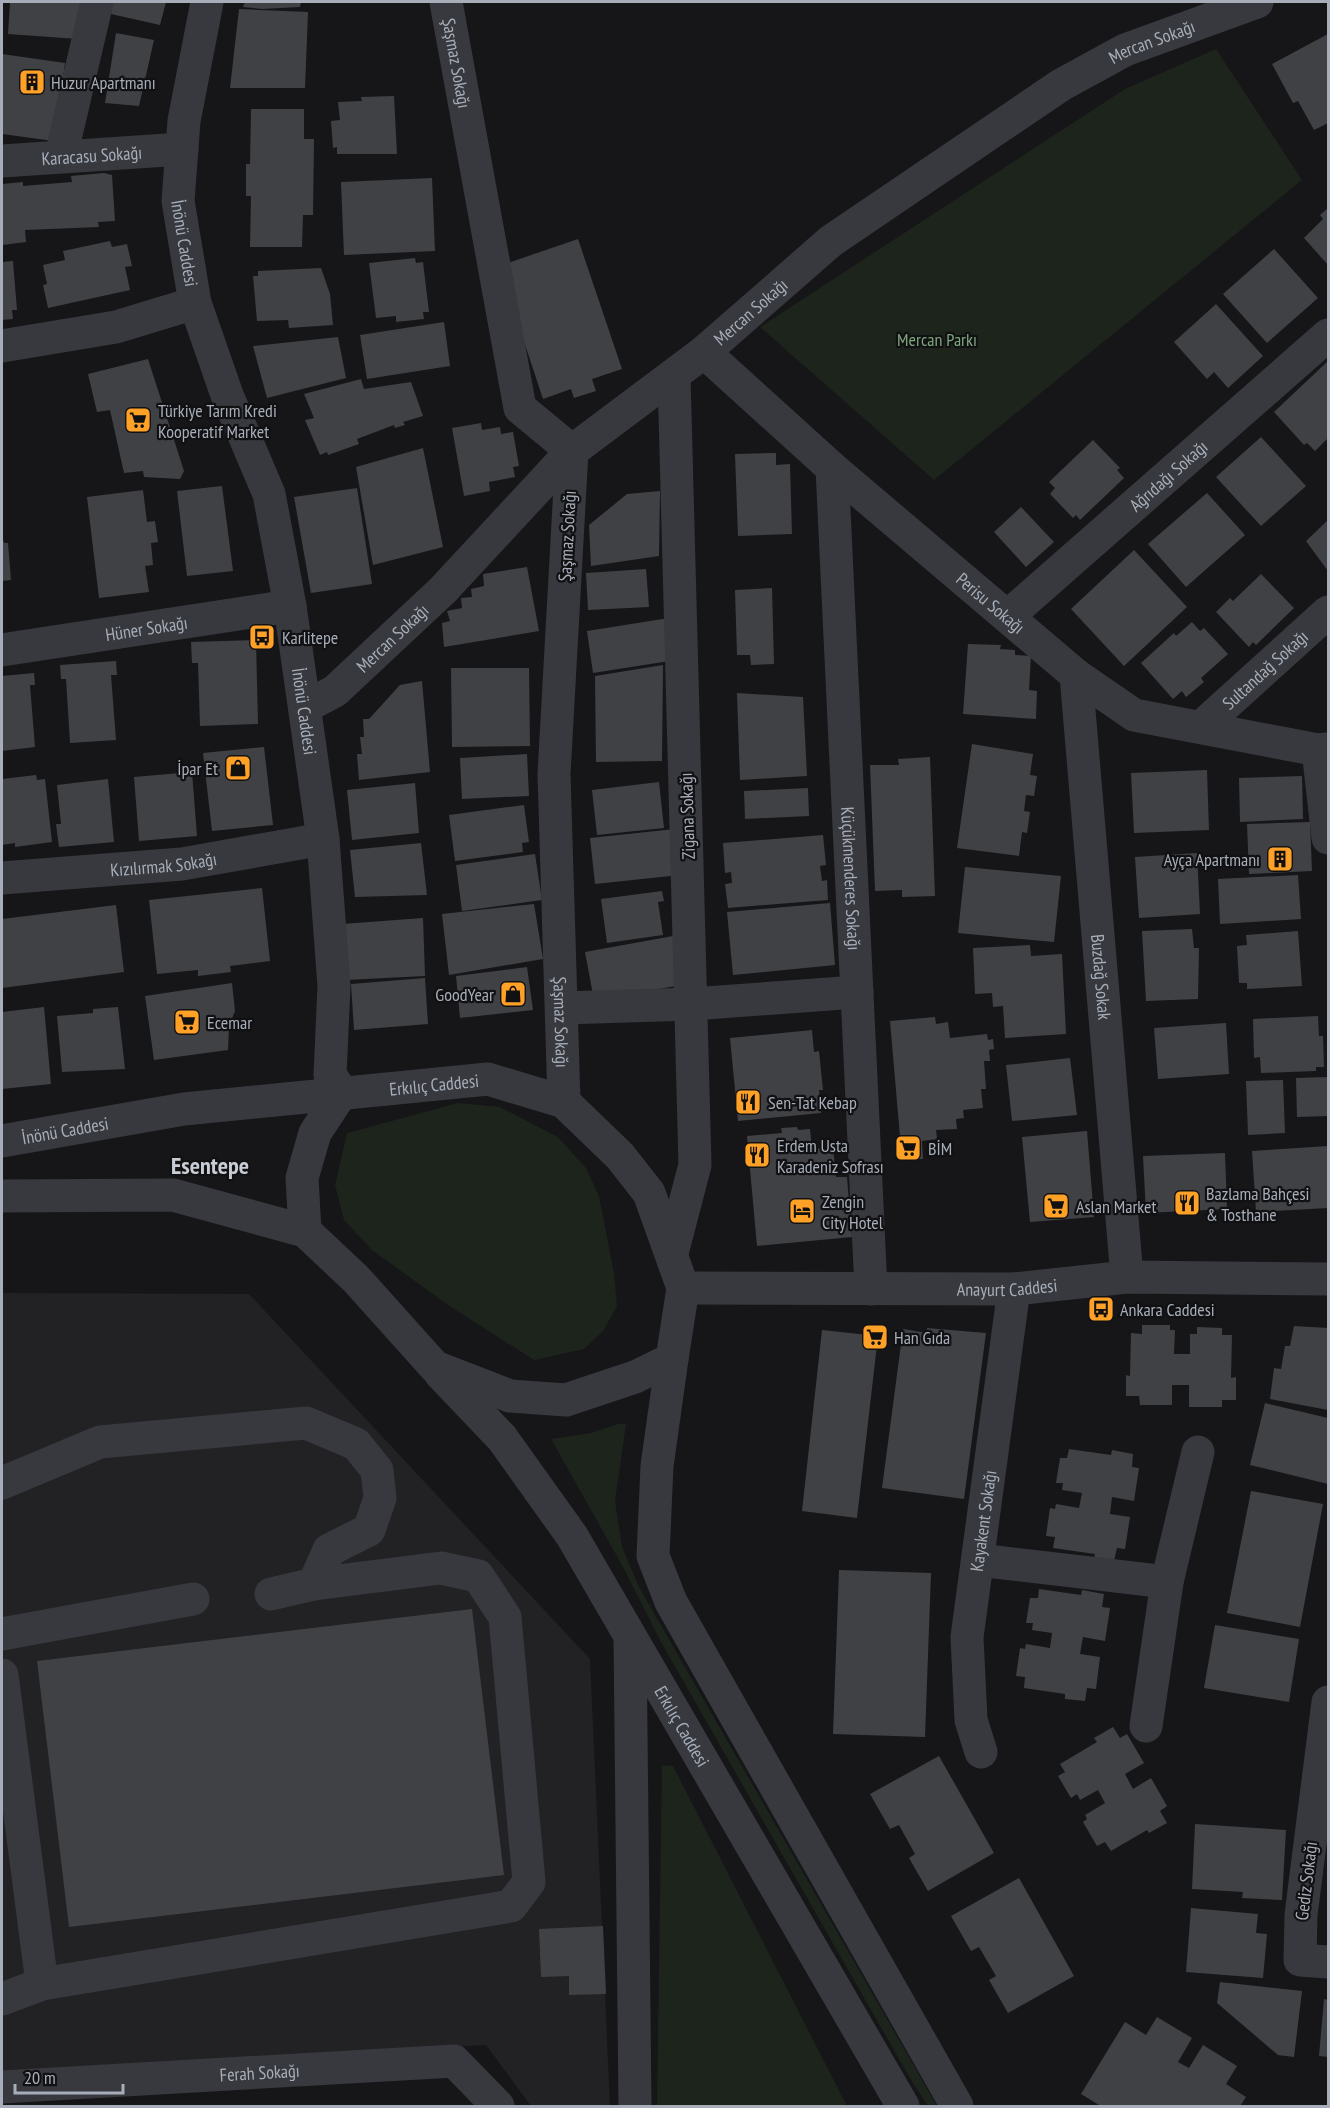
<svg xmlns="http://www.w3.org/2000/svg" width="1330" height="2108" viewBox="0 0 1330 2108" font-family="'PT Sans Narrow',sans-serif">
	<rect width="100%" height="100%" fill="#161618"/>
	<!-- built -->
	<path fill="#222225" d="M2 1293 249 1294 590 1659 610 2106H531L486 2045 2 2071Z"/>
	<!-- green -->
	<g fill="#1c241c">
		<path d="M1216 49 1302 180 934 480 760 327 1125 89Z"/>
		<path d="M458 1103 500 1107 558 1137 586 1168 599 1196 614 1273 617 1306 603 1331 584 1349 534 1360 448 1305 372 1250 344 1220 335 1185 347 1133Z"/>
		<path d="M618 1424H626L615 1501 622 1547 639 1587 937 2106H928L911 2080 661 1642 623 1567 551 1439 591 1433Z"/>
		<path d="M662 1765 673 1766 847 2106H657Z"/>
	</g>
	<!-- building -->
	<g fill="#404145">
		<path d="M10 2H81L78 39 8 34Z"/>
		<path d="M113 2H166L160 25 111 14Z"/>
		<path d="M245 2H301L300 7 262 9 243 7Z"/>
		<path d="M239 9 308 12 305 88H230Z"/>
		<path d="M116 33 154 40 139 106 105 103Z"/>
		<path d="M1328 34V123L1314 130 1298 101 1293 103 1272 64Z"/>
		<path d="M2 54 65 63 54 141 2 134Z"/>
		<path d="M394 96 397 154H337V147L333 148 331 121 340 120 338 102 362 101 361 97Z"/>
		<path d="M251 109H304V139H314L313 215H303L302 247H250L251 196H246V164H250Z"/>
		<path d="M104 173 112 175 115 221 98 222 99 227 25 230 26 242 2 245V184L23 182V186L72 182 71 176Z"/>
		<path d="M432 178 435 251 344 255 341 182Z"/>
		<path d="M1328 208V265L1304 238 1323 219 1320 215Z"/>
		<path d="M578 239 622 369 592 379 596 391 574 398 571 389 543 399 499 266Z"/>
		<path d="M110 241 112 247 127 244 132 266 125 267 130 290 48 308 43 285 47 284 43 265 65 260 63 251Z"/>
		<path d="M1274 249 1318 298 1267 343 1223 294Z"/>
		<path d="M415 258 416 263 423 262 429 312H423L424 319 396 322V316L376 318 369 263Z"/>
		<path d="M13 261 17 310H12L13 319 2 320V262Z"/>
		<path d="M321 268 330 294 333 325 289 328 288 320 257 321 253 276H258V271Z"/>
		<path d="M1216 304 1263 356 1228 388 1214 372 1207 379 1174 342Z"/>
		<path d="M444 322 450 366 367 379 360 335Z"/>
		<path d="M338 337 346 378 267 398 253 346Z"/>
		<path d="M148 359 184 471 180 479 144 477 143 471 124 473 110 410 97 412 88 374Z"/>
		<path d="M1328 361V438L1315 451 1307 443 1304 445 1274 412Z"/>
		<path d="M361 379 364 389 411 382 423 416 403 422 405 425 395 428 394 425 357 439 359 444 328 455 327 452 320 455 305 420 314 418 304 394Z"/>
		<path d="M481 423 482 430 500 427 501 434 513 432 519 466 513 467 515 477 489 482 490 491 464 496 452 428Z"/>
		<path d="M1261 437 1306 486 1261 526 1216 477Z"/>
		<path d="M1093 440 1120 468 1117 470 1124 478 1080 520 1076 515 1073 518 1050 494 1055 488 1049 482Z"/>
		<path d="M423 448 443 547 373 565 356 467Z"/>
		<path d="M776 453V465L790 464 792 534 738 536 735 454Z"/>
		<path d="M222 486 233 571 187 576 177 491Z"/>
		<path d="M357 488 372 584 311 593 294 497Z"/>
		<path d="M143 490 147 522 155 521 158 542 151 543 153 565 145 566 149 592 99 598 87 497Z"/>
		<path d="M660 491 659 556 591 566 589 525 627 494Z"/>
		<path d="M1207 493 1245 535 1186 587 1148 544Z"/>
		<path d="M1021 507 1054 542 1026 567 994 532Z"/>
		<path d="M1328 520V571L1306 541Z"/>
		<path d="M2 535 4 543H8L11 580 2 581Z"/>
		<path d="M1134 550 1187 607 1124 666 1071 609Z"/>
		<path d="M527 567 539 631 444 647 442 623 450 621 447 611 462 608 461 598 472 597 471 589 484 586 483 574Z"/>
		<path d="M646 569 649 607 588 610 586 573Z"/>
		<path d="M1261 574 1294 608 1256 645 1253 642 1249 647 1216 612 1230 598 1233 601Z"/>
		<path d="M772 588 774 664 751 665 750 655H737L735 590Z"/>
		<path d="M669 618 676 660 593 673 587 631Z"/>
		<path d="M1192 622 1200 631 1204 628 1228 654 1201 678 1204 682 1186 697 1182 691 1173 699 1141 663 1174 633 1176 636Z"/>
		<path d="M256 640 258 724 200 726 198 663H192L191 642Z"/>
		<path d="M968 644 1001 645 1000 649 1015 650V655L1031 656 1029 690 1037 691 1036 719 963 714Z"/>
		<path d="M116 661 117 675H111L116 740 70 743 66 679H61L60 665Z"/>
		<path d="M663 665 662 761 596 762 595 676Z"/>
		<path d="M451 668H529L530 746 452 747Z"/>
		<path d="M34 673 35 685H30L35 747 2 751V676Z"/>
		<path d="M422 681 430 772 359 780 357 754H362L360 737H364L363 719H369L400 685Z"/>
		<path d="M737 693 803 697 807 776 740 780Z"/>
		<path d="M972 744 1033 754 1030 775 1037 776 1034 796 1026 795 1024 811 1030 812 1027 833 1022 832 1019 856 957 848Z"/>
		<path d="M264 747 273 825 212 831 203 753Z"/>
		<path d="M527 754 529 796 462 799 460 758Z"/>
		<path d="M930 757 935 896 902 897V890L875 891 870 765H899L898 759Z"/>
		<path d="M1207 770 1209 830 1134 833 1131 773Z"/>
		<path d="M192 772 197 836 139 841 134 777Z"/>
		<path d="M36 775 37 780 45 779 52 842 15 847V843L2 845V779Z"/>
		<path d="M1302 776 1303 819 1240 822 1239 778Z"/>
		<path d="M108 779 114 842 59 847 56 824H61L57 785Z"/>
		<path d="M659 782 664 828 597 835 592 790Z"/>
		<path d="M415 783 419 833 352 840 347 790Z"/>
		<path d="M808 788 809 816 745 819 744 791Z"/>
		<path d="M524 805 529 842 522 843 523 852 455 861 449 815Z"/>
		<path d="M1310 822 1312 871 1249 874 1247 824Z"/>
		<path d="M675 829 680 875 595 884 590 838Z"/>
		<path d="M823 835 826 865 820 866 822 881 827 880 828 900 728 908 725 884 732 883 731 872 725 873 723 843Z"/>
		<path d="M421 843 427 895 355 897 350 850Z"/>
		<path d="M1197 853 1200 914 1139 918 1135 857Z"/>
		<path d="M535 854 542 900 462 911 456 865Z"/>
		<path d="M965 867 1061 876 1054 942 958 933Z"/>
		<path d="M1298 875 1301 919 1220 924 1218 879Z"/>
		<path d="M262 888 270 961 230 966 231 972 198 976V970L157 974 149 900Z"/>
		<path d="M662 891 664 901 658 902 663 935 607 943 601 899Z"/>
		<path d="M830 903 835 965 733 975 727 912Z"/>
		<path d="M534 904 543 959 449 975 442 914Z"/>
		<path d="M116 905 124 972 2 988V919Z"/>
		<path d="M423 918 425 976 346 980 342 924Z"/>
		<path d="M1192 929 1194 948H1199L1198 999 1146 1001 1142 931Z"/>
		<path d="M1298 931 1302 986 1247 989V983H1239L1237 946 1247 945 1246 935Z"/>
		<path d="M673 936 682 985 594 1000 585 952Z"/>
		<path d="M1030 945 1031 956 1062 954 1066 1034 1005 1038 1003 1006 993 1007 992 993 975 994 973 948Z"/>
		<path d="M527 967 533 1010 460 1018 456 976Z"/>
		<path d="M425 978 428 1024 354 1030 351 984Z"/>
		<path d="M232 983 235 1011 229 1026 228 1050 154 1060 145 996Z"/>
		<path d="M44 1007 51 1084 2 1089V1012Z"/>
		<path d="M118 1007 125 1069 62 1072 57 1016 93 1013V1009Z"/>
		<path d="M1318 1016 1319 1036H1323L1324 1067H1316V1071L1261 1073 1260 1057 1254 1058 1253 1019Z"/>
		<path d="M935 1017 936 1024 948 1022 950 1038 987 1034 988 1040 993 1039 994 1049 989 1050 990 1061H984L986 1089H981L983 1108 963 1110 964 1118 956 1119 957 1129 936 1130 937 1139 922 1141 923 1159 902 1160 890 1021Z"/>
		<path d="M1226 1023 1229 1074 1158 1079 1154 1028Z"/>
		<path d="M812 1030 814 1052 819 1051 823 1090H819L821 1113 738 1121 730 1038Z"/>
		<path d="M1070 1058 1077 1115 1012 1121 1006 1065Z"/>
		<path d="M1328 1077V1116L1297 1117 1296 1078Z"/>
		<path d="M1283 1080 1285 1133 1248 1135 1246 1081Z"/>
		<path d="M797 1127 798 1130 810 1129 812 1149 833 1147 836 1177H847L852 1237 757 1246 747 1136 782 1133 781 1128Z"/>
		<path d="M1087 1131 1094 1217 1030 1222 1022 1137Z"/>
		<path d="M1328 1146V1208L1256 1212 1252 1151Z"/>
		<path d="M1225 1153 1227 1209 1146 1213 1143 1156Z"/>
		<path d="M1142 1325H1170V1330H1175L1174 1354H1190V1334H1197V1327L1222 1328V1335H1232L1231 1378 1236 1377V1400H1222V1407H1189V1385H1172V1405H1140L1139 1396H1126V1375L1130 1376 1131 1333 1142 1334Z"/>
		<path d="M1294 1326 1328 1328V1410L1270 1399 1274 1368 1281 1369 1285 1346H1290Z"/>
		<path d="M927 1328 986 1333 964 1499 882 1488 903 1329 927 1333Z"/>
		<path d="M822 1330 878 1336 857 1518 802 1511Z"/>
		<path d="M1265 1403 1328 1418V1484L1250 1465Z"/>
		<path d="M1069 1449 1111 1455 1112 1450 1133 1454 1132 1467 1139 1468 1134 1501 1112 1497 1110 1514 1130 1517 1125 1549 1117 1548 1114 1561 1094 1559 1095 1554 1053 1548 1055 1537 1046 1536 1050 1508 1055 1509 1056 1504 1079 1508 1082 1493 1062 1490 1063 1483H1056L1060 1458H1067Z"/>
		<path d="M1251 1491 1323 1504 1300 1627 1227 1613Z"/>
		<path d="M839 1570 931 1573 925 1737 833 1734Z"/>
		<path d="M1039 1589 1081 1595 1082 1590 1104 1594 1102 1607 1110 1608 1105 1641 1083 1637 1080 1654 1100 1657 1096 1689 1087 1688 1085 1701 1065 1699V1694L1024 1688 1025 1677 1016 1676 1020 1648 1025 1649 1026 1644 1050 1648 1052 1633 1032 1630 1033 1623H1026L1030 1598H1038Z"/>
		<path d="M472 1609 504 1875 69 1927 37 1661Z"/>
		<path d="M1215 1625 1299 1639 1289 1702 1204 1688Z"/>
		<path d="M1113 1727 1120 1738 1127 1734 1144 1763 1125 1774 1133 1789 1151 1778 1167 1806 1160 1811 1167 1823 1149 1833 1147 1830 1111 1851 1105 1842 1097 1846 1083 1822 1087 1819 1085 1815 1105 1803 1098 1790 1080 1800 1077 1794 1071 1798 1058 1776 1065 1772 1060 1764 1097 1742 1094 1738Z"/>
		<path d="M939 1756 994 1853 928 1891 909 1858 915 1854 899 1825 890 1829 870 1794Z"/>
		<path d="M1195 1824 1286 1830 1282 1900 1242 1898 1243 1892 1192 1889Z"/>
		<path d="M1019 1878 1074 1976 1008 2013 989 1980 996 1976 979 1947 971 1951 951 1916Z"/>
		<path d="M1191 1908 1258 1914 1256 1933 1267 1934 1263 1978 1186 1972Z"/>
		<path d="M603 1926 606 1994 569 1995V1976L541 1977 539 1929Z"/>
		<path d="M1220 1982 1302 1991 1294 2057 1278 2055 1217 2003Z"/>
		<path d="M1324 1999 1328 2000V2057L1319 2056Z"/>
		<path d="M1157 2017 1192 2038 1178 2062 1189 2068 1203 2045 1237 2066 1226 2084 1246 2097 1240 2106H1098L1099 2105 1081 2094 1125 2022 1146 2035Z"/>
	</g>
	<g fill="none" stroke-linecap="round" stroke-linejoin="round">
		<!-- minor -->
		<g stroke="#37393e" stroke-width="33">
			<path id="s1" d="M207 2 184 121 178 201 195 303 227 395 269 494 290 606 323 839 334 986 330 1075 342 1092"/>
			<path id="s2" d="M446 2 520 408 572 451 554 774 564 1102"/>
			<path d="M61 156 97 2"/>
			<path id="s3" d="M2 161 182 149"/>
			<path d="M2 346 116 327 195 303"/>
			<path id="s4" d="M704 352 832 468 1076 675 1134 715 1318 750 1328 749"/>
			<path id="s5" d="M832 468 871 1289"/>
			<path id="s6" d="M1008 616 1328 335"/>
			<path id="s7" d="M2 650 290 606"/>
			<path id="s8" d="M1076 675 1127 1277"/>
			<path id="s9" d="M305 707 335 691 443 590 572 451 704 352 831 241 1061 85 1125 50 1257 2"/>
			<path id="s10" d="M1201 727 1328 612"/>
			<path d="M1318 750 1328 838"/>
			<path id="s11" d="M2 878 182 864 323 839"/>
			<path d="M562 1008 692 1004 857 992"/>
			<path id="s12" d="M2 1141 184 1109 488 1079 564 1102 620 1156 649 1193 683 1288 672 1359 635 1377 566 1400 510 1396 435 1367 356 1279 305 1231 302 1178 315 1133 342 1092"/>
			<path d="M2 1196 173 1195 305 1231"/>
			<path d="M672 1253 695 1165 674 376"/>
			<path id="s13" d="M683 1288 1014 1289 1127 1277 1328 1279"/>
			<path d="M672 1359 657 1466 653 1556 671 1602 957 2106"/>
			<path id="s14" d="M440 1373 502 1438 572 1536 903 2106"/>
			<path d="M2 1483 100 1442 306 1423 356 1444 377 1470 380 1498 369 1530 329 1550 314 1584"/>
			<path d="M978 1560 1167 1582"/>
			<path d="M2 1634 193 1599"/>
			<path d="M630 1637 635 2106"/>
			<path d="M2 1675 42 1984"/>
			<path d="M1328 1702 1301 1915 1300 1960 1328 1962"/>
			<path d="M1146 1726 1167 1582 1198 1452"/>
			<path id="s15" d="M981 1752 971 1720 967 1637 1014 1289"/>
			<path d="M2 1999 42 1984 511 1906 529 1882 505 1617 478 1576 441 1568 314 1584 271 1594"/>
			<path id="s16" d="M2 2087 454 2061 498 2106"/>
		</g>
	</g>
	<!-- icons -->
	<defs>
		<symbol id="building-square" viewBox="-11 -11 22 22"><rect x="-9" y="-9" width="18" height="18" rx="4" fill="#ffa127" stroke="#111113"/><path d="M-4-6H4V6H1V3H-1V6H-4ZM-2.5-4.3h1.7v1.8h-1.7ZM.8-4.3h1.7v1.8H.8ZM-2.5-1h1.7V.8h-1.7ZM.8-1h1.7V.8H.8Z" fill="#111"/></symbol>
		<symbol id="supermarket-square" viewBox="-11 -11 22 22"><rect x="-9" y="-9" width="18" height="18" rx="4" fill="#ffa127" stroke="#111113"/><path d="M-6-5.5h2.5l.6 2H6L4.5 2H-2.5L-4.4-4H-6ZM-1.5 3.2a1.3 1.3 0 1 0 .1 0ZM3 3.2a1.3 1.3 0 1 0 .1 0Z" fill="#111"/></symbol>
		<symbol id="bus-square" viewBox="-11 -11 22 22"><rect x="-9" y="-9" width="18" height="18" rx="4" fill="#ffa127" stroke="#111113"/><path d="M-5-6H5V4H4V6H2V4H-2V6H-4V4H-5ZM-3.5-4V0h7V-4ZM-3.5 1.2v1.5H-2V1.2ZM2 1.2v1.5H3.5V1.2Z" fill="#111"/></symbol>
		<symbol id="shop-square" viewBox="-11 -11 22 22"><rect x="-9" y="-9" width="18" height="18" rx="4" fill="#ffa127" stroke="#111113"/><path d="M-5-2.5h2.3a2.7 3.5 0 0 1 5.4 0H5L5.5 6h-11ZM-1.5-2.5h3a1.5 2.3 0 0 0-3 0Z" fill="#111"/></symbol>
		<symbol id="restaurant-square" viewBox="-11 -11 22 22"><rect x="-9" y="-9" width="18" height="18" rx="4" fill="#ffa127" stroke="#111113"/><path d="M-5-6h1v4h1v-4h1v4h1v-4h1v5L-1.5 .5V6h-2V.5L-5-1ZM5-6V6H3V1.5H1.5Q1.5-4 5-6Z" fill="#111"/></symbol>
		<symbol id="hotel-square" viewBox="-11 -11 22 22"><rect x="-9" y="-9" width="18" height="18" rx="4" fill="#ffa127" stroke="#111113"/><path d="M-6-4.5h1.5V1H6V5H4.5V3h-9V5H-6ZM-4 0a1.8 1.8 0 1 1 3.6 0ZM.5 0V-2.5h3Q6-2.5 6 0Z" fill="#111"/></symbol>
	</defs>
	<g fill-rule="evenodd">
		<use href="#building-square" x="17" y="67" width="30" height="30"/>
		<use href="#supermarket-square" x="123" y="405" width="30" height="30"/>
		<use href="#bus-square" x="247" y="622" width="30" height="30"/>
		<use href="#shop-square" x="223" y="753" width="30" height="30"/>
		<use href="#building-square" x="1265" y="844" width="30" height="30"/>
		<use href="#shop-square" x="498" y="979" width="30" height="30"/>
		<use href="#supermarket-square" x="172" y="1007" width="30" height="30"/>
		<use href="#restaurant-square" x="733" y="1087" width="30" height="30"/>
		<use href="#supermarket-square" x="893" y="1133" width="30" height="30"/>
		<use href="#restaurant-square" x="742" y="1140" width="30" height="30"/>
		<use href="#restaurant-square" x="1172" y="1188" width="30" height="30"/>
		<use href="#supermarket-square" x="1041" y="1191" width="30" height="30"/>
		<use href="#hotel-square" x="787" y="1196" width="30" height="30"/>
		<use href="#bus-square" x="1086" y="1294" width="30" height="30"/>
		<use href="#supermarket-square" x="860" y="1322" width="30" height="30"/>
	</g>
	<g text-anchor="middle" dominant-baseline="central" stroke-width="4.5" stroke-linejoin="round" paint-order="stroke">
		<!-- street labels -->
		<g font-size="18" fill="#a7aeb9" stroke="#111113">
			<text stroke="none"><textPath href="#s9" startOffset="1084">Mercan Sokağı</textPath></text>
			<text stroke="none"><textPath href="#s2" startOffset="62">Şaşmaz Sokağı</textPath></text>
			<text stroke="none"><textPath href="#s3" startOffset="90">Karacasu Sokağı</textPath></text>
			<text stroke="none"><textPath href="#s1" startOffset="244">İnönü Caddesi</textPath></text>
			<text stroke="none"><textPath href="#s9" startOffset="598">Mercan Sokağı</textPath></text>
			<text stroke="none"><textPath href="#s6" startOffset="213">Ağrıdağı Sokağı</textPath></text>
			<text transform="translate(567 536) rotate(-87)">Şaşmaz Sokağı</text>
			<text stroke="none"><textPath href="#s4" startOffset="381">Perisu Sokağı</textPath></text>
			<text stroke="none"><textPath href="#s7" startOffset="146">Hüner Sokağı</textPath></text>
			<text stroke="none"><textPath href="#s9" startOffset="112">Mercan Sokağı</textPath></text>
			<text stroke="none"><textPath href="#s10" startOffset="86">Sultandağ Sokağı</textPath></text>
			<text stroke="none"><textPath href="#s1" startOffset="730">İnönü Caddesi</textPath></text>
			<text transform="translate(687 816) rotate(-92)">Zigana Sokağı</text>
			<text stroke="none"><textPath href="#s11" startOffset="162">Kızılırmak Sokağı</textPath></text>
			<text stroke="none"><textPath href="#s5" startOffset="411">Küçükmenderes Sokağı</textPath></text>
			<text stroke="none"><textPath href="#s8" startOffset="303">Buzdağ Sokak</textPath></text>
			<text stroke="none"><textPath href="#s2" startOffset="1052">Şaşmaz Sokağı</textPath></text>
			<text stroke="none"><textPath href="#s12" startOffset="436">Erkılıç Caddesi</textPath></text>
			<text stroke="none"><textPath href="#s12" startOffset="64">İnönü Caddesi</textPath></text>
			<text stroke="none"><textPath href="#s13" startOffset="324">Anayurt Caddesi</textPath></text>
			<text stroke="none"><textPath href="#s15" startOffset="234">Kayakent Sokağı</textPath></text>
			<text stroke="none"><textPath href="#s14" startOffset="430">Erkılıç Caddesi</textPath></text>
			<text transform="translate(1306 1881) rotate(-83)">Gediz Sokağı</text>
			<text stroke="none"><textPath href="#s16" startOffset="258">Ferah Sokağı</textPath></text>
		</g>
		<!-- poi labels -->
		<g font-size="18" fill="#a7aeb9" stroke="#111113" text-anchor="start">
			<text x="51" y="82">Huzur Apartmanı</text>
			<text x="158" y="410">Türkiye Tarım Kredi<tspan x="158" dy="21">Kooperatif Market</tspan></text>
			<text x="282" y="637">Karlitepe</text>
			<text x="218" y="768" text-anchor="end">İpar Et</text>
			<text x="1260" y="859" text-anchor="end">Ayça Apartmanı</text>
			<text x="494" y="994" text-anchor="end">GoodYear</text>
			<text x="207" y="1022">Ecemar</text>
			<text x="768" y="1102">Sen-Tat Kebap</text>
			<text x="777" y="1145">Erdem Usta<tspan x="777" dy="21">Karadeniz Sofrası</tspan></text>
			<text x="928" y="1148">BİM</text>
			<text x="1206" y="1193">Bazlama Bahçesi<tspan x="1206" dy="21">&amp; Tosthane</tspan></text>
			<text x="822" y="1201">Zengin<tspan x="822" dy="21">City Hotel</tspan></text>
			<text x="1076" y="1206">Aslan Market</text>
			<text x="1120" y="1309">Ankara Caddesi</text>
			<text x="894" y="1337">Han Gıda</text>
		</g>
		<!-- park labels -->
		<g font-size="18" fill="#7ea67d" stroke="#111113">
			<text x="937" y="339">Mercan Parkı</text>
		</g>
		<!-- district labels -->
		<g font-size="24" font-weight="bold" fill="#c8cdd5" stroke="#111113">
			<text x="210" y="1165">Esentepe</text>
		</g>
	</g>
	<!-- border -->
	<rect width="1330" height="2108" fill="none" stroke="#a7aeb9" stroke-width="6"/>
	<!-- scale -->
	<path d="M15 2084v9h108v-9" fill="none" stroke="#a7aeb9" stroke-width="3"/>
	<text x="24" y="2084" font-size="18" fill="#a7aeb9" stroke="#111113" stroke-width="4.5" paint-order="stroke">20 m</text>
</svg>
